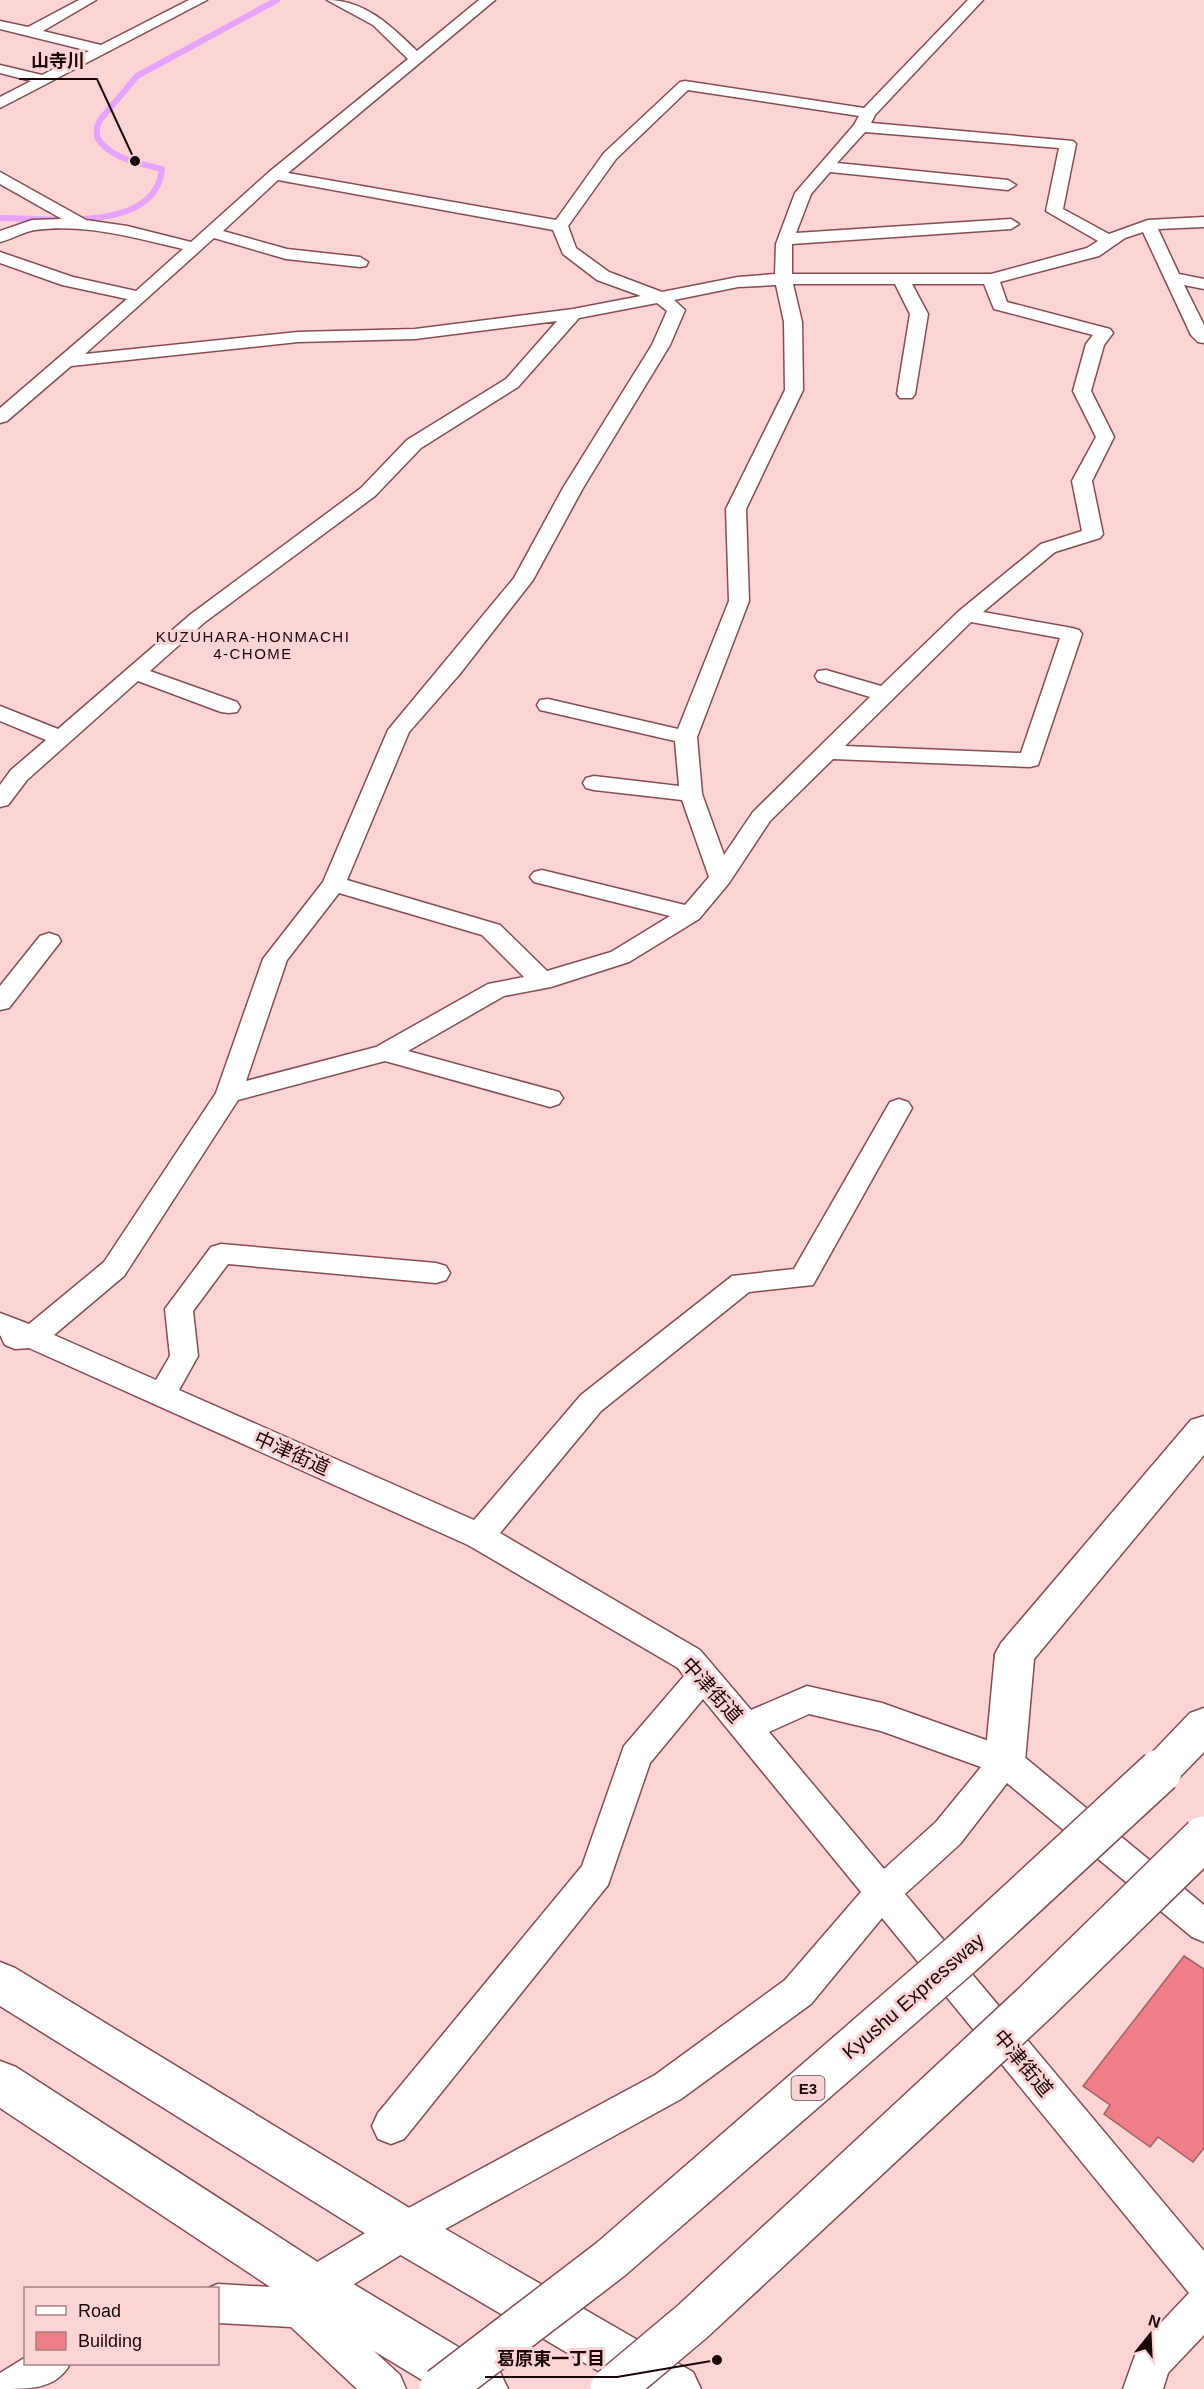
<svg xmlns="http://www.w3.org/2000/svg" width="1204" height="2389" viewBox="0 0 1204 2389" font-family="Helvetica,'Noto Sans JP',sans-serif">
	<rect width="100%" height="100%" fill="#fcd4d5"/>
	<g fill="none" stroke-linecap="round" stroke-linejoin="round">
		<!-- stream -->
		<path stroke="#e5a3fc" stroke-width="6" d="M0 218C45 217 156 235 162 169 139 163 110 159 97 137V127L100 120 137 76 277 0"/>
	</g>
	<!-- building -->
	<path fill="#f07e86" stroke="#9d6466" stroke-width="1.5" d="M1184 1956 1204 1969V2148L1193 2162 1158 2137 1150 2147 1104 2114 1110 2105 1083 2086Z"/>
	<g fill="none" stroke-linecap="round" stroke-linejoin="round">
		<defs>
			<g id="minor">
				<path d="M79 0H96L43 31 101 45 189 0H207L0 108V97L31 81 0 73V65L42 75 89 51 0 29V21L28 27Z"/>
				<path d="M327 0C365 0 391 26 417 51L479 0H495L288 173 556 220 604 153 680 82 685 81 864 108 968 0H983L875 115 871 123 1073 141 1076 144 1063 209 1109 234 1148 220 1204 217V227L1158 229 1179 274 1204 279V289L1184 285 1204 325V343L1198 342 1191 335 1143 232 1125 238 1099 256 1000 282 1007 302 1110 329 1113 333 1104 345 1091 391 1114 437 1092 481 1103 534 1100 538 1055 552 983 612 1072 628 1079 630 1082 634 1038 765 1030 767 833 759 770 821 729 883 699 919 629 962 551 987 504 996 408 1051 559 1092 563 1098 559 1104 550 1107 385 1061 238 1100 124 1276 54 1335 156 1380 170 1356 165 1309 211 1247 221 1244 436 1263 446 1266 450 1273 446 1280 436 1283 228 1264 193 1311 198 1356 179 1390 474 1520 581 1395 732 1276 794 1269 890 1102 899 1099 908 1102 912 1108 813 1285 749 1292 601 1411 500 1533 700 1650 751 1710 807 1686 882 1703 1017 1751 1204 1905V1942L1192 1937 1007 1783 960 1844 905 1894 1204 2251V2335L1168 2373 1163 2389H1123L1138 2347 1189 2293 882 1918 811 2004 681 2099 418 2244 327 2301 324 2305 400 2375 406 2389H357L291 2327 218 2323V2288H208L218 2284 289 2288 299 2273 390 2218 655 2075 785 1980 861 1892 703 1699 650 1763 608 1885 404 2139 391 2144 378 2139 372 2126 378 2113 582 1866 624 1746 684 1676 678 1668 468 1545 29 1348 15 1349 5 1345 0 1335V1313L29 1324 104 1262 216 1093 263 959 323 882 388 730 514 578 563 488 652 345 667 311 657 303 579 318 518 387 421 448 375 496 205 622 150 671 237 702 240 707 237 712 229 713 221 712 138 681 27 780 8 805 0 807V785L11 770 46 740 0 721V706L58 729 191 614 361 488 407 440 506 379 557 321 415 339 298 342 71 366 7 421 0 423V408L127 299 62 285 0 263V252L73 277 136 291 183 249C135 238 85 223 35 230 23 232 12 239 0 242V231L32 220 62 219 0 184V172L86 220 127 226 191 242 269 172 408 59 373 25ZM688 90 859 116 854 125 795 193 776 244 775 274 738 277 662 292 609 272 576 248 568 226 616 159ZM865 132 1059 148 1046 211 1098 241 1087 248 991 274H792V244L1011 229 1019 224 1011 219 796 233 811 194 830 172 1008 190 1016 185 1008 180 837 163ZM278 180 553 230 563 254 597 280 641 296 573 309 415 329 298 332 85 354 214 238 286 259 360 267 366 266 368 262 360 257 287 249 223 231ZM793 284H895L910 314 897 394 900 398H912L915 394 928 314 912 284H984L994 309 1093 335 1086 344 1073 391 1096 437 1072 481 1082 531 1041 544 959 611 881 686 826 670 818 671 815 676 818 681 870 697 753 812 724 855 702 794 697 737 749 601 746 509 803 390 802 322ZM776 285 784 322 785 390 726 509 729 601 678 729 548 699 540 700 537 705 540 710 675 741 679 786 594 776 586 778 583 783 586 788 594 790 682 800 709 877 685 905 542 870 534 872 530 877 534 882 670 916 611 952 547 971 500 925 347 880 409 732 459 675 533 580 583 488 670 345 685 310 674 300 738 287ZM971 622 1060 638 1021 753 845 746ZM339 893 482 935 524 977 488 984 376 1047 246 1081 287 960ZM809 1714 881 1731 981 1767 936 1822 884 1869 769 1732Z"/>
				<path d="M49 933 58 936 61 941 9 1008 0 1010V986L40 936Z"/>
				<path d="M26 2357V2364H70C56 2389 31 2389 0 2389V2373Z"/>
			</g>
			<g id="tertiary">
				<path d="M1204 1416V1455L1034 1659 1025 1761 1019 1773 1005 1778 991 1773 985 1761 995 1654 1001 1643 1191 1420Z"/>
				<path d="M0 1962 15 1968 421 2215 693 2372 701 2389H629L387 2247 0 2006Z"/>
				<path d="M0 2061 16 2067 330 2270 500 2372 508 2389H437L296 2304 0 2108Z"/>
			</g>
			<path id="motorway" d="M1204 1708V1752L1174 1783 1160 1788 1146 1783 1140 1771 1146 1759 1190 1713Z"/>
		</defs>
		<!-- minor casing -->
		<use href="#minor" stroke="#854d50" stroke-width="3"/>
		<!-- tertiary casing -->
		<use href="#tertiary" stroke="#854d50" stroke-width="3"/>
		<!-- motorway casing -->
		<use href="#motorway" stroke="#854d50" stroke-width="3"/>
		<!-- minor -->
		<use href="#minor" fill="#fff" fill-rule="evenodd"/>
		<!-- tertiary -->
		<use href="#tertiary" fill="#fff" fill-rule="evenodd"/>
		<!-- motorway -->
		<use href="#motorway" fill="#fff" fill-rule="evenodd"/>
		<defs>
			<g id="motorway-bridge">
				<path d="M441 2389 611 2259 962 1954 1160 1771"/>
				<path d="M612 2389 693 2321 1036 2002 1204 1838"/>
			</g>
		</defs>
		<!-- motorway-bridge casing -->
		<use href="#motorway-bridge" stroke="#854d50" stroke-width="46" stroke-linecap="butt"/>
		<!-- motorway-bridge -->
		<use href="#motorway-bridge" stroke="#fff" stroke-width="43"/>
	</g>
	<g text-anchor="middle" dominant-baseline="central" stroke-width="6" stroke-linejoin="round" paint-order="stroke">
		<!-- far-neighbourhood labels -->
		<g font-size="15" letter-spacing="1.5" fill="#1a0607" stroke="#fcd4d5">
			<text x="253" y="636">KUZUHARA-HONMACHI<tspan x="253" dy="17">4-CHOME</tspan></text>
		</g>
		<!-- shield labels -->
		<rect fill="#fcd4d5" stroke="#5e4445" stroke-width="1.5" x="791.5" y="2076" width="33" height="24" rx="4.5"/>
		<g font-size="15" font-weight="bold" fill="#1a0607">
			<text x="808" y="2088">E3</text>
		</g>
		<!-- near-street labels -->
		<g font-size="20" fill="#1a0607" stroke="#fcd4d5">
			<text transform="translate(292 1453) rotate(24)">中津街道</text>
			<text transform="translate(712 1690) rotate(48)">中津街道</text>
			<text transform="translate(913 1996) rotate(-41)">Kyushu Expressway</text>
			<text transform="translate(1023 2063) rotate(50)">中津街道</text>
		</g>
	</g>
	<!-- callouts -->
	<path fill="none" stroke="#1a0607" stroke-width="2" d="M135 161L97 79H19M717 2360L617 2377H485"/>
	<g fill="#1a0607" stroke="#fcd4d5" stroke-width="2">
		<circle cx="135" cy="161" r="6"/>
		<circle cx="717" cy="2360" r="6"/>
	</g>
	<g font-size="18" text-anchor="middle" font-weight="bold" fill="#1a0607" stroke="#fcd4d5" stroke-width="6" stroke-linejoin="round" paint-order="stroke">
		<text x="58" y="67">山寺川</text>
		<text x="551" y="2365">葛原東一丁目</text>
	</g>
	<!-- legend -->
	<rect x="24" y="2287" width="195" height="78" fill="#fcd4d5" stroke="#a28283" stroke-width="1.5"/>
	<rect x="36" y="2306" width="30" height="9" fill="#ffffff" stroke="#a28283" stroke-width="1.5"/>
	<text x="78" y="2317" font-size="18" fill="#1a0607">Road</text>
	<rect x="36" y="2332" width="30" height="18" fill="#f07e86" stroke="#a28283" stroke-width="1.5"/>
	<text x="78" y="2347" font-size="18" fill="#1a0607">Building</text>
	<!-- north arrow -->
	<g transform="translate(1150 2335) rotate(18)" stroke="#fcd4d5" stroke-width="4.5" paint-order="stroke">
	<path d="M0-4.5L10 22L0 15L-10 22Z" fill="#1a0607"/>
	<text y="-9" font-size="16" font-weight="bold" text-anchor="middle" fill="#1a0607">N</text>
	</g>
</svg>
